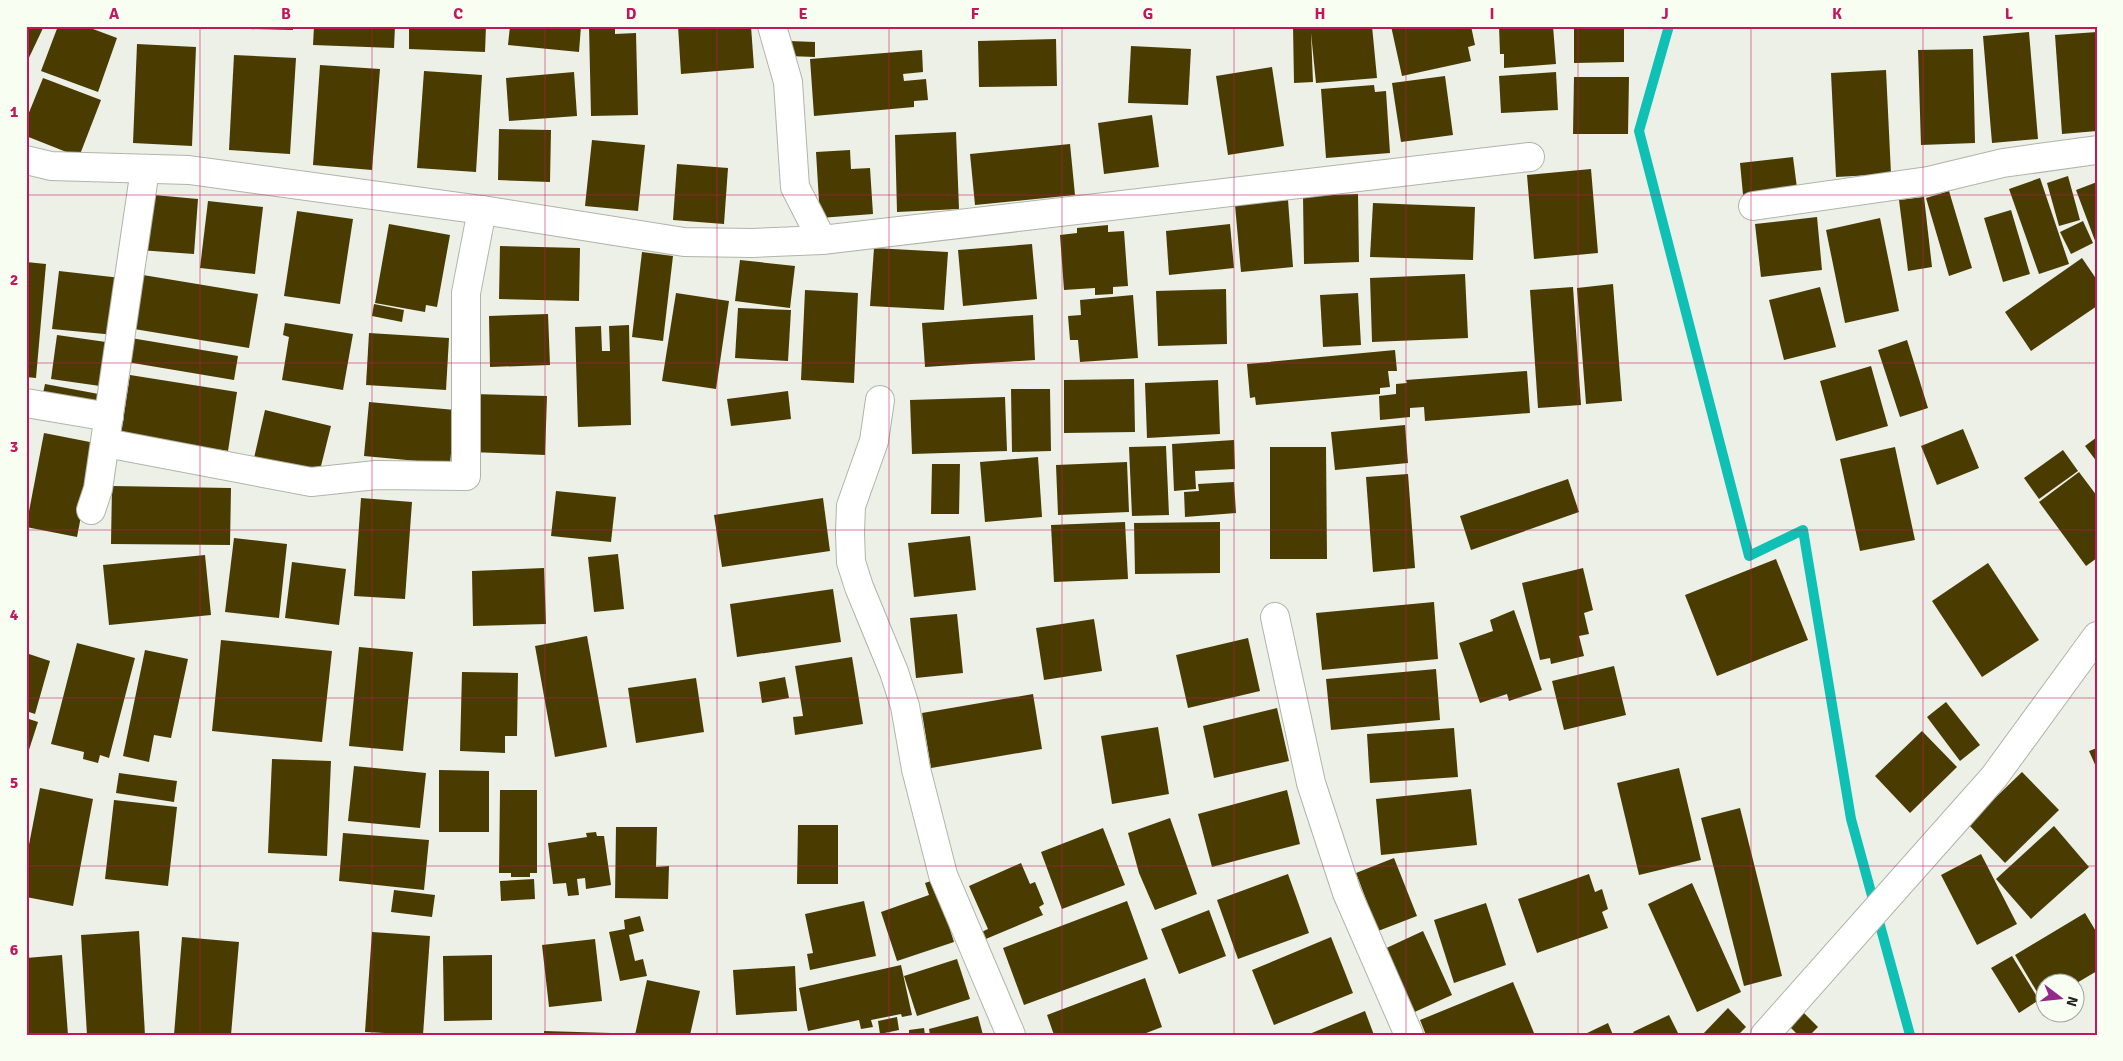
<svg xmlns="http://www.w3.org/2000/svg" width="2123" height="1061" viewBox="0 0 2123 1061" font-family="Signika,sans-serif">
	<rect width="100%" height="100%" fill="#ecf0e6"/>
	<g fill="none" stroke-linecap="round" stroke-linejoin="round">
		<!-- stream -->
		<path stroke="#0fc0b4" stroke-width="10" d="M1669 26 1639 131 1749 556 1803 530 1851 819 1910 1035"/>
	</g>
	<!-- building -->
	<g fill="#4a3c00">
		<path d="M26 26H44L26 64Z"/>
		<path d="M58 26H85L117 38 98 92 41 71Z"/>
		<path d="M250 26H293V30L250 29Z"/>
		<path d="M314 26H395L394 48 313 45Z"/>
		<path d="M409 26H486L485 52 409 49Z"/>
		<path d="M510 26H581L579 52 508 45Z"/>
		<path d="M589 26H615V34L636 33 638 115 591 116Z"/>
		<path d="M678 26H751L754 68 681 74Z"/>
		<path d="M1293 26H1311V28L1372 26 1377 78 1316 83 1311 33 1313 82 1294 83Z"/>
		<path d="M1391 26H1471L1475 45 1468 47 1471 61 1402 76Z"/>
		<path d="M1499 26H1553L1556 64 1504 68V54H1500Z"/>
		<path d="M1574 26H1624V62L1574 63Z"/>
		<path d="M2029 32 2038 139 1992 143 1983 36Z"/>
		<path d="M2097 32V131L2062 134 2055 35Z"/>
		<path d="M1056 39 1057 86 979 87 978 41Z"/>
		<path d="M789 41 815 42V57L788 56Z"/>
		<path d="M137 44 196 47 192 146 133 143Z"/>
		<path d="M1131 46 1191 49 1188 105 1128 103Z"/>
		<path d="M1973 49 1975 143 1921 145 1918 50Z"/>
		<path d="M922 50 923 72 903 74 904 81 926 79 928 100 914 101V107L814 116 810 59Z"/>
		<path d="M234 55 296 58 290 154 229 150Z"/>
		<path d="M320 65 380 69 372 170 313 165Z"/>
		<path d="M1272 67 1284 146 1228 155 1216 76Z"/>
		<path d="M1886 70 1891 174 1836 177 1831 73Z"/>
		<path d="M424 71 482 75 476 172 417 168Z"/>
		<path d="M574 72 577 116 509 121 506 78Z"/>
		<path d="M1556 72 1558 110 1501 113 1499 76Z"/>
		<path d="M1445 76 1453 135 1401 142 1392 83Z"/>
		<path d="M1574 77H1629L1628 134H1573Z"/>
		<path d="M43 78 101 100 79 157 26 136V120Z"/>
		<path d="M1374 85 1375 92 1386 91 1390 153 1326 158 1321 89Z"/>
		<path d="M1152 115 1159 167 1104 174 1098 123Z"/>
		<path d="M499 129 551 130 550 182 498 180Z"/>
		<path d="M956 132 959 209 897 212 895 135Z"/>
		<path d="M592 140 645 145 638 211 585 206Z"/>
		<path d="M1070 144 1075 195 975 205 970 154Z"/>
		<path d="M850 150 851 169 870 168 873 214 820 218 816 152Z"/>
		<path d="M1793 157 1797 188 1743 195 1740 163Z"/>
		<path d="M677 164 728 168 724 224 673 220Z"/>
		<path d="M1591 169 1598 253 1534 259 1527 175Z"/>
		<path d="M2068 176 2080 220 2059 226 2047 183Z"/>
		<path d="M2040 178 2069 264 2039 274 2009 189Z"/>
		<path d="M2097 182V246L2076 190Z"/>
		<path d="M1949 191 1972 268 1949 276 1926 198Z"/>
		<path d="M143 194 198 199 194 254 139 250Z"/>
		<path d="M1358 194 1359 262 1304 264 1303 196Z"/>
		<path d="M1924 197 1932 267 1908 271 1899 200Z"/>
		<path d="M1288 200 1293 267 1241 272 1235 205Z"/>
		<path d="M208 201 263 207 255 274 200 268Z"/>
		<path d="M1373 203 1475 207 1473 260 1370 257Z"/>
		<path d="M2011 210 2030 274 2003 282 1984 218Z"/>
		<path d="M297 211 353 219 340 304 284 296Z"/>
		<path d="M1817 217 1822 270 1761 277 1755 224Z"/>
		<path d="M1880 218 1899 311 1845 323 1826 230Z"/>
		<path d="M2083 221 2093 243 2071 254 2060 232Z"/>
		<path d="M389 224 450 235 437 307 426 305 425 312 375 303Z"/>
		<path d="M1230 224 1234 268 1169 275 1166 231Z"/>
		<path d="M1108 225V232L1124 231 1128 286 1113 287V294L1095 295V288L1064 290 1060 235 1077 233V228Z"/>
		<path d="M1032 244 1037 299 963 306 958 250Z"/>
		<path d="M500 246 580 248 579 301 499 299Z"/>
		<path d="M874 248 948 252 944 310 870 306Z"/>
		<path d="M642 252 673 256 663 341 632 337Z"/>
		<path d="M2082 258 2097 280V306L2031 351 2005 312Z"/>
		<path d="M740 260 795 266 790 308 735 301Z"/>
		<path d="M26 262 46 264 36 378 26 377Z"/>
		<path d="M59 271 121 278 115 335 52 329Z"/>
		<path d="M1465 274 1468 338 1372 342 1370 278Z"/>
		<path d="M143 275 258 294 249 348 134 329Z"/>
		<path d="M1613 284 1622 401 1586 404 1577 288Z"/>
		<path d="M1573 287 1581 405 1538 408 1530 290Z"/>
		<path d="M1820 287 1836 347 1784 360 1769 300Z"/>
		<path d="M1226 289 1227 344 1158 346 1156 291Z"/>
		<path d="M805 290 858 293 854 383 801 380Z"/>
		<path d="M676 293 729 301 716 389 662 381Z"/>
		<path d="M1358 293 1361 345 1323 347 1320 295Z"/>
		<path d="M1133 295 1138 358 1080 362 1078 340H1070L1068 316 1081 315 1080 300Z"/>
		<path d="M374 304 404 310 402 322 372 316Z"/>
		<path d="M738 308 791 310 788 361 735 358Z"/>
		<path d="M548 314 550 365 490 367 489 316Z"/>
		<path d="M1033 315 1035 360 925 367 922 323Z"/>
		<path d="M285 323 353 334 343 390 282 380 289 337 283 335Z"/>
		<path d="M629 325 631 425 578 427 575 327 601 326 602 351H610L609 326Z"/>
		<path d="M369 333 449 338 446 390 366 385Z"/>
		<path d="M57 335 113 343 107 387 51 379Z"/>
		<path d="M125 337 238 356 234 380 121 361Z"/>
		<path d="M1907 340 1928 408 1900 417 1878 350Z"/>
		<path d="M1395 350 1397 371H1388L1390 387 1380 388V394L1256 405 1255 397 1250 398 1247 364Z"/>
		<path d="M1871 366 1888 426 1836 441 1820 381Z"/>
		<path d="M1527 371 1530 413 1425 421 1424 407 1410 408V417L1380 420 1379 396 1396 394V384L1407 383 1406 380Z"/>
		<path d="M130 375 237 392 228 451 121 434Z"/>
		<path d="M1134 379 1135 432 1064 433V380Z"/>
		<path d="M1218 380 1220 434 1147 438 1145 383Z"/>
		<path d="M45 384 104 395 101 409 42 398Z"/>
		<path d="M1011 389H1050L1051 451 1012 452Z"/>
		<path d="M788 391 791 419 731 426 727 399Z"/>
		<path d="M473 394 547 396 545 455 471 452Z"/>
		<path d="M1005 397 1007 451 912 454 910 400Z"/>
		<path d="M369 402 455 410 450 464 364 456Z"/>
		<path d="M265 410 331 426 319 474 254 458Z"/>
		<path d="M1405 425 1408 463 1335 470 1331 432Z"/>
		<path d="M1963 429 1979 468 1937 485 1921 446Z"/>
		<path d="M44 433 95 443 77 537 26 527Z"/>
		<path d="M2097 437V462L2085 446Z"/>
		<path d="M1234 440 1235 469 1195 471 1196 489 1174 491 1172 444Z"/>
		<path d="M1166 446 1169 515 1132 516 1129 447Z"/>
		<path d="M1270 447H1326L1327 559H1270Z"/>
		<path d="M1895 447 1915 540 1860 551 1840 459Z"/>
		<path d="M2063 450 2078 471 2039 499 2024 478Z"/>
		<path d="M1038 457 1042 517 985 522 980 462Z"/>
		<path d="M1127 462 1129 512 1058 515 1056 465Z"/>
		<path d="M932 464H960L959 514H931Z"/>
		<path d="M2079 472 2097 496V558L2086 566 2039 502Z"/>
		<path d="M1408 474 1415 568 1373 572 1366 477Z"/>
		<path d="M1568 479 1579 512 1471 550 1460 516Z"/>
		<path d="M1234 482 1236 513 1185 517 1184 492 1199 491 1198 484Z"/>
		<path d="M112 486 231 488 230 545 111 544Z"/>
		<path d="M556 491 616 497 611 542 551 536Z"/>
		<path d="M361 498 412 502 405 599 354 596Z"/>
		<path d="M823 498 830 551 722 567 714 515Z"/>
		<path d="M1125 522 1128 579 1054 582 1051 525Z"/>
		<path d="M1220 522V573L1135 574 1134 523Z"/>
		<path d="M970 536 976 590 914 597 908 543Z"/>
		<path d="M234 538 287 544 279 618 225 612Z"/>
		<path d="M618 554 624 609 594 612 588 557Z"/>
		<path d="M205 555 211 615 109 625 103 565Z"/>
		<path d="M1776 559 1808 640 1717 676 1685 595Z"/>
		<path d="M292 562 346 569 339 625 285 618Z"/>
		<path d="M1988 563 2039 640 1982 677 1932 601Z"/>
		<path d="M544 568 546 624 473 626 472 571Z"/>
		<path d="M1583 568 1593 610 1584 613 1589 634 1579 636 1584 656 1551 664 1550 658 1540 660 1522 583Z"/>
		<path d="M833 589 841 642 737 657 730 604Z"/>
		<path d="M1434 602 1438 659 1322 670 1316 613Z"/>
		<path d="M1514 610 1542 690 1509 701 1507 694 1480 703 1459 643 1493 631 1490 620Z"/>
		<path d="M957 614 963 673 916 678 910 618Z"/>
		<path d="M1094 619 1102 671 1044 680 1036 628Z"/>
		<path d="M587 636 607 747 555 757 535 646Z"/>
		<path d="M1248 638 1260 691 1188 708 1176 655Z"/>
		<path d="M221 640 332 651 322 742 212 731Z"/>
		<path d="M77 643 135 658 109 758 100 755 98 763 83 759 84 752 51 744Z"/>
		<path d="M359 647 413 652 403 751 349 746Z"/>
		<path d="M145 650 188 659 171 738 154 735 149 762 123 756Z"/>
		<path d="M26 653 50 661 35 714 26 711Z"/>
		<path d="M852 657 863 724 795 735 793 717 803 716 795 666Z"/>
		<path d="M1614 666 1626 715 1564 730 1552 681Z"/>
		<path d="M1436 669 1440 720 1331 730 1326 679Z"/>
		<path d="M462 672 518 673 517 736H505V753L460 751Z"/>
		<path d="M785 677 789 698 762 703 759 682Z"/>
		<path d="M696 678 704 732 636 743 628 688Z"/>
		<path d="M1033 694 1042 749 931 768 922 713Z"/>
		<path d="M1946 702 1980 745 1960 761 1927 717Z"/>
		<path d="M1277 708 1289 761 1214 778 1203 726Z"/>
		<path d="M26 718 38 722 27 756H26Z"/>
		<path d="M1158 727 1169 794 1112 804 1101 736Z"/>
		<path d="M1454 728 1458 777 1370 783 1367 734Z"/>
		<path d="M1922 731 1957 767 1910 813 1875 776Z"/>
		<path d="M2097 748V769L2089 751Z"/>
		<path d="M272 759 331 761 327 856 268 853Z"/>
		<path d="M354 766 426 773 420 828 348 821Z"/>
		<path d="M1679 768 1701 860 1639 875 1617 783Z"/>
		<path d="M439 770 489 771V832H439Z"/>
		<path d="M2022 772 2059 810 2005 863 1968 824Z"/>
		<path d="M119 773 177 781 174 802 116 793Z"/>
		<path d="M40 788 93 799 73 906 26 897V860Z"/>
		<path d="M1471 789 1477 845 1381 855 1376 799Z"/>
		<path d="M500 790H537V873H530V877H511V873H499Z"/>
		<path d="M1287 790 1300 844 1212 867 1198 814Z"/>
		<path d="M114 800 177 807 168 886 105 879Z"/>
		<path d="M1740 808 1782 976 1744 986 1701 818Z"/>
		<path d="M1170 818 1197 894 1155 910 1139 873 1128 833Z"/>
		<path d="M798 825H838V884H797Z"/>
		<path d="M2054 826 2089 867 2031 919 1996 879Z"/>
		<path d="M616 827H657L656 867 669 866 668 899 615 898Z"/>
		<path d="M1103 828 1125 885 1062 909 1041 852Z"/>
		<path d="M596 832 597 836H604L611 885 586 889 585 878 577 879 579 895 568 896 566 883 553 884 548 843 587 837 586 833Z"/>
		<path d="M343 833 429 840 424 890 339 881Z"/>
		<path d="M1981 854 2017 924 1977 945 1941 875Z"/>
		<path d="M1394 858 1417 916 1378 931 1356 873Z"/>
		<path d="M1021 863 1030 884 1035 882 1044 904 1039 907 1043 915 981 941 977 934 988 929 969 886Z"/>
		<path d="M1288 874 1309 933 1238 959 1217 900Z"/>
		<path d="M1589 874 1595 892 1602 889 1608 909 1602 912 1608 928 1537 953 1518 899Z"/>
		<path d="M534 879 535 899 501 901 500 881Z"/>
		<path d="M934 880 954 942 897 961 881 912 929 895 925 883Z"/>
		<path d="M1692 883 1741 992 1697 1012 1648 904Z"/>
		<path d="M394 890 435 895 432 917 391 912Z"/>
		<path d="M864 901 876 956 810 970 807 954 813 953 805 914Z"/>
		<path d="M1127 901 1148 959 1024 1005 1003 948Z"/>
		<path d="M1486 903 1506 965 1454 983 1434 920Z"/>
		<path d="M1209 910 1226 956 1179 974 1161 929Z"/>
		<path d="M2085 913 2097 933V971L2075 984H2046V1001L2043 1002 2015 955Z"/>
		<path d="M640 916 644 931 629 935 635 961 643 959 647 976 620 981 609 932 625 929 624 920Z"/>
		<path d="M139 931 145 1035H87L81 935Z"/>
		<path d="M1423 931 1452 995 1408 1015 1380 951Z"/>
		<path d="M372 932 430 936 423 1035 365 1032Z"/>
		<path d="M182 937 239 942 231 1035H174Z"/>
		<path d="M1331 937 1353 993 1274 1025 1252 970Z"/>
		<path d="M595 939 602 1001 549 1007 542 945Z"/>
		<path d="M62 955 68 1035H26V958Z"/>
		<path d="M492 955V1020L444 1021 443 956Z"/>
		<path d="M2012 956 2039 1000 2019 1013 1991 968Z"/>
		<path d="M957 959 970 999 917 1016 904 976Z"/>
		<path d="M901 965 912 1015 902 1017 901 1014 871 1020 873 1027 861 1029 859 1020 808 1031 799 988Z"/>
		<path d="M795 966 797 1011 736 1015 733 970Z"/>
		<path d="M1145 978 1162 1027 1141 1035H1054L1047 1015Z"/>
		<path d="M647 980 700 991 690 1035H635Z"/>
		<path d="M1513 982 1534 1033 1426 1035 1420 1020Z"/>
		<path d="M1728 1008 1746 1027 1738 1035H1702Z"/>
		<path d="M1365 1011 1374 1035H1307Z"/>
		<path d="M1803 1012 1818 1027 1810 1035H1798L1789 1026Z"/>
		<path d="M1669 1015 1679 1035H1635L1633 1032Z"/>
		<path d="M978 1016 983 1035H930L929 1029Z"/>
		<path d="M897 1017 899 1030 880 1034 878 1021Z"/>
		<path d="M1608 1023 1613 1035H1583Z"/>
		<path d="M924 1028 925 1035H909V1030Z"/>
		<path d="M544 1031 611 1033V1035H544Z"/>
	</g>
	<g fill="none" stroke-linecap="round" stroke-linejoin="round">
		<defs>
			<g id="street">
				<path d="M772 26 788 82 795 187 822 240"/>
				<path d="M26 160 51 166 189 170 482 210 684 242 752 243 822 240 1530 157"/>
				<path d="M1753 206 1928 181 2003 163 2097 150"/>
				<path d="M880 400 874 441 851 506 850 533 851 562 859 587 894 672 905 706 916 769 943 875 1011 1035"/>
				<path d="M26 403 109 417"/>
				<path d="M106 443 311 482 376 475 466 476V293L482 210"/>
				<path d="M91 510 98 489 145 169"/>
				<path d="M1275 617 1311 783 1347 893 1409 1035"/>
				<path d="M1765 1035 1994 777 2097 636"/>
			</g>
		</defs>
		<!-- street casing -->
		<use href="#street" stroke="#b0b4ab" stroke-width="30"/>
		<!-- street -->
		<use href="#street" stroke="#fff" stroke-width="28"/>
	</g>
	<!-- grid -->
	<path fill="none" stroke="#c2185b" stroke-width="1" stroke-opacity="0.55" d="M200 26V1035M372 26V1035M545 26V1035M717 26V1035M889 26V1035M1062 26V1035M1234 26V1035M1406 26V1035M1578 26V1035M1751 26V1035M1923 26V1035M26 195H2097M26 363H2097M26 530H2097M26 698H2097M26 866H2097"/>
	<!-- border -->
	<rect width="2123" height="1061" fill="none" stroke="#f9fef3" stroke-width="55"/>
	<!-- north arrow -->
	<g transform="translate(2060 998) rotate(106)"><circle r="24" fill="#f9fef3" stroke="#a3a69e"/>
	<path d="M0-4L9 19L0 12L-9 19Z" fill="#95298b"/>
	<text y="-8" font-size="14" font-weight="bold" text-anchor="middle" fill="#21231f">N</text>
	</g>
	<rect x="28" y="28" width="2068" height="1006" fill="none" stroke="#c2185b" stroke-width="2"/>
	<g font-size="16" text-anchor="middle" font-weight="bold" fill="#c2185b">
		<text x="114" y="19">A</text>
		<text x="286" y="19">B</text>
		<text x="458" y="19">C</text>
		<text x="631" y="19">D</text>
		<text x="803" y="19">E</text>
		<text x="975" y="19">F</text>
		<text x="1148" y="19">G</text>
		<text x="1320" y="19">H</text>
		<text x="1492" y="19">I</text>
		<text x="1665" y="19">J</text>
		<text x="1837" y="19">K</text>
		<text x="2009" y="19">L</text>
		<text x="14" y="117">1</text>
		<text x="14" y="285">2</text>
		<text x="14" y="452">3</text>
		<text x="14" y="620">4</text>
		<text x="14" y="788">5</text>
		<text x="14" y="955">6</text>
	</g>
</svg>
